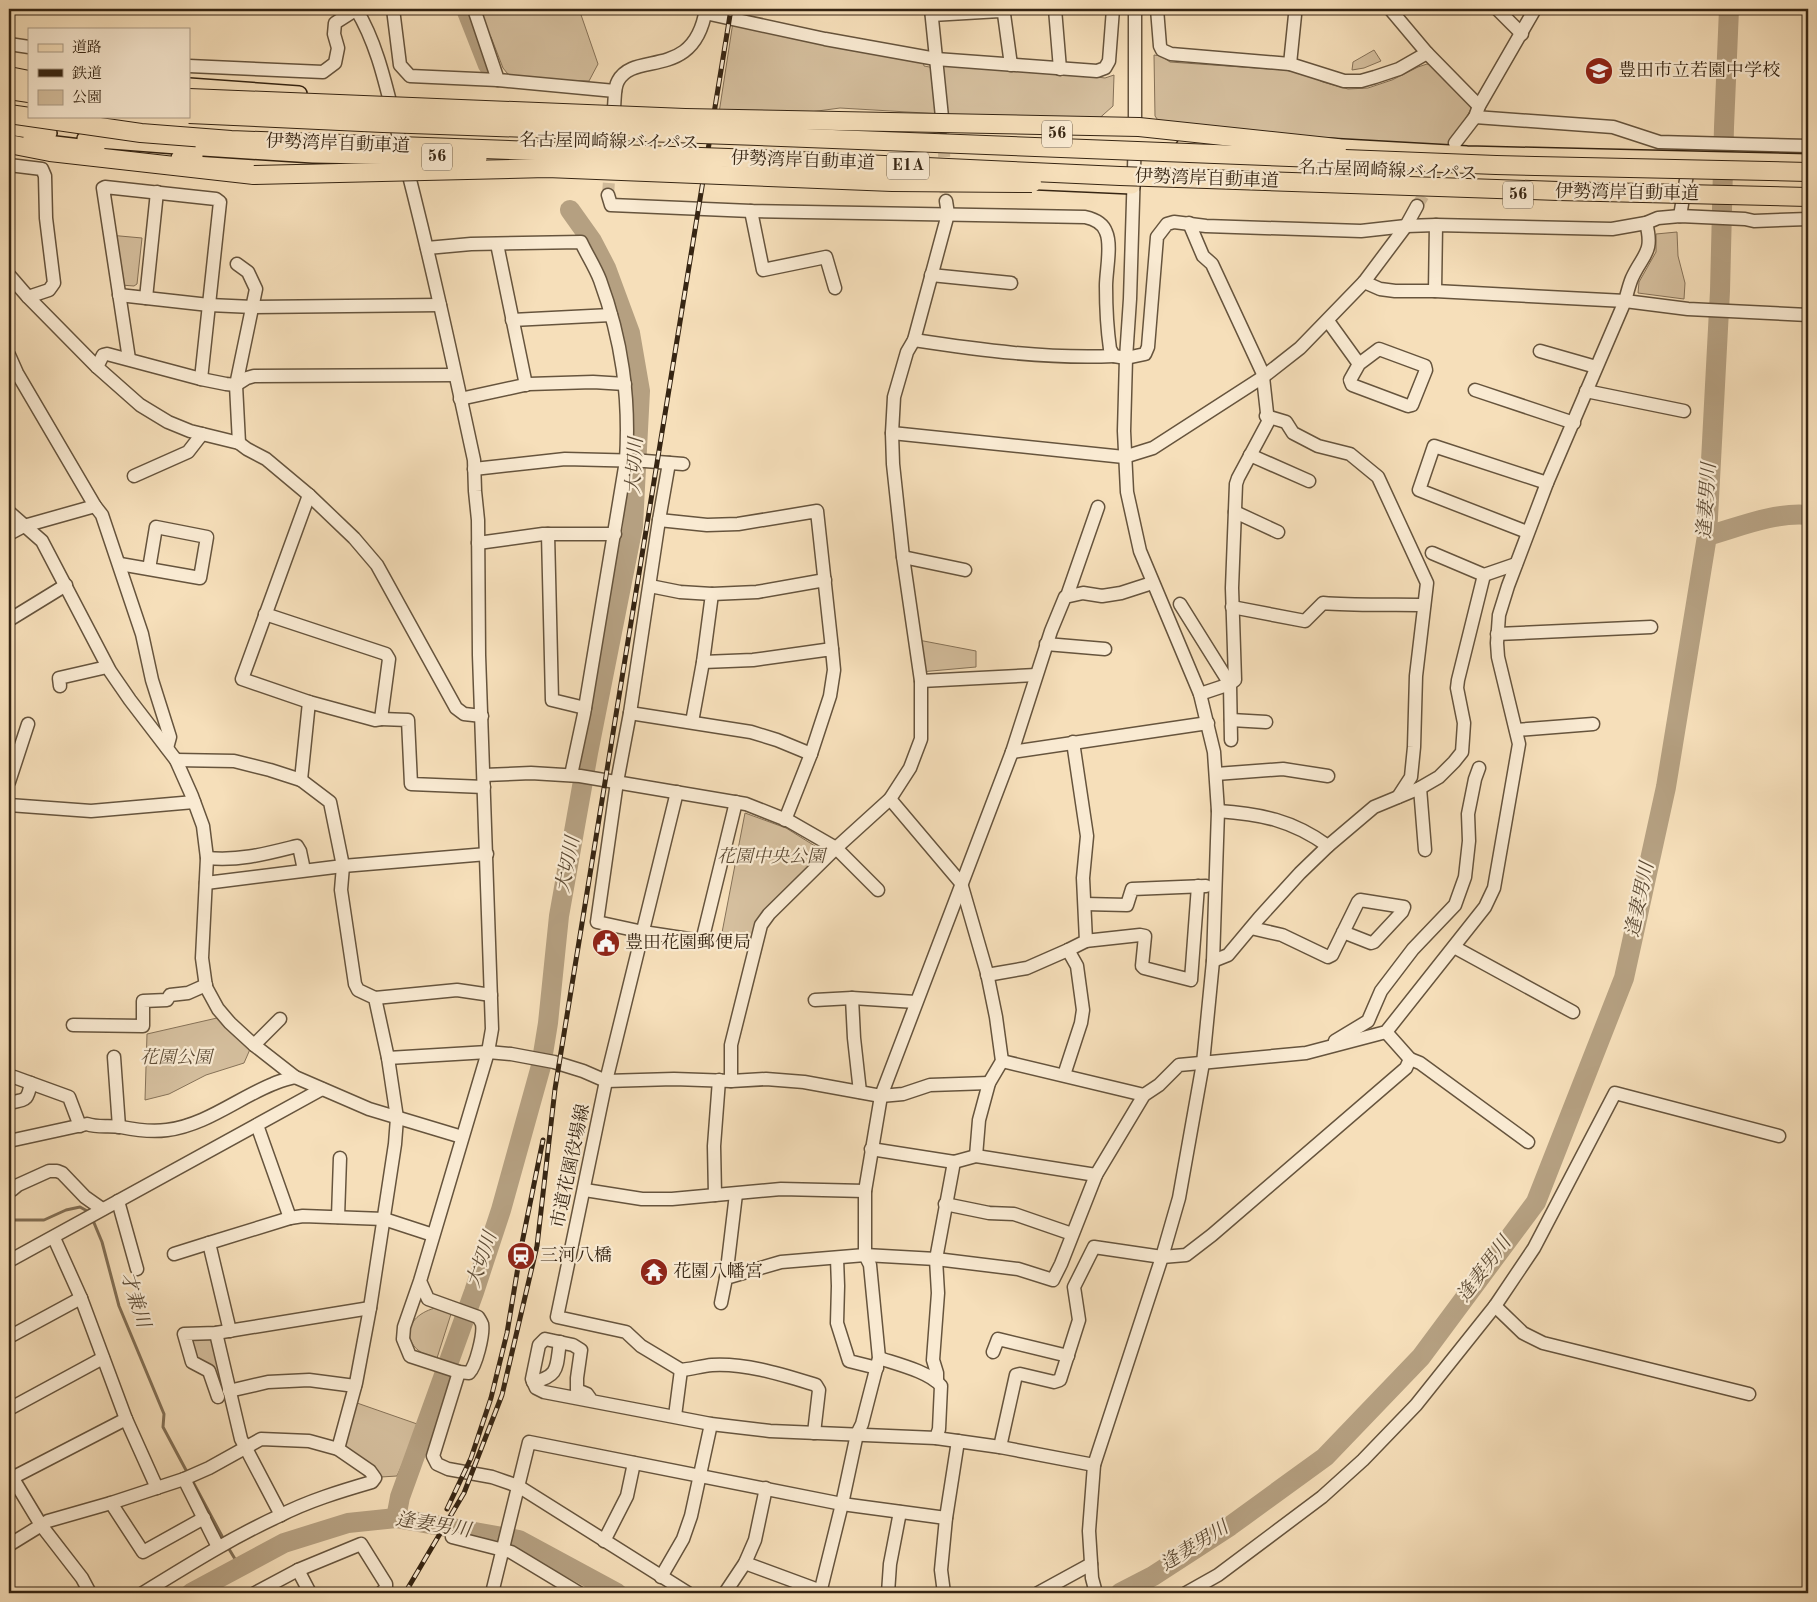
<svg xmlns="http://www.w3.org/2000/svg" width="1817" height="1602" viewBox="0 0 1817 1602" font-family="'Old Standard TT','Noto Serif JP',serif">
	<rect width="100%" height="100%" fill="#f6dfba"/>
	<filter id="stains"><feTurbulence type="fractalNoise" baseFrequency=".004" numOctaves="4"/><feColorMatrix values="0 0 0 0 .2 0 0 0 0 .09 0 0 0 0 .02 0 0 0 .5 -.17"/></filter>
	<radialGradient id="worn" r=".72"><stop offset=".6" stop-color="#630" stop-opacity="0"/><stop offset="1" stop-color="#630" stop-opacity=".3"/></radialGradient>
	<!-- green -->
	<g fill="#d5bf9e" stroke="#867258">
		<path d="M484 9H579L598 64 589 81 512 79 503 68 491 37 486 31 480 10Z"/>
		<path d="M733 22 923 61 924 66 935 68 944 58 1105 78 1114 75 1113 106 1094 123 840 108 795 114 719 113Z"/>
		<path d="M1374 50 1381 61 1364 68 1352 70 1353 62Z"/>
		<path d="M1154 55 1161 56 1170 62 1299 71 1323 82 1348 89 1368 88 1392 80 1418 67 1427 64 1435 67 1469 103 1471 109 1444 156 1167 133 1155 116Z"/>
		<path d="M1677 232 1678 256 1685 283 1684 299 1638 293 1639 282 1656 252V234Z"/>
		<path d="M109 235 142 238 137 284 134 286 121 285Z"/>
		<path d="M913 639 976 651V667L920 672Z"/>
		<path d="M745 813 786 828 823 851 795 879 762 917 750 944 720 943Z"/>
		<path d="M217 1018 251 1047 244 1063 206 1075 169 1094 145 1100 147 1034Z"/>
		<path d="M435 1308 451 1314 437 1358C402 1352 399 1318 435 1308Z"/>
		<path d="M187 1336H214L227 1394 220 1395 193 1361Z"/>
		<path d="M357 1403 420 1425 397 1476 381 1477 375 1468 342 1447Z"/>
	</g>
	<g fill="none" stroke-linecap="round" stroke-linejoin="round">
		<!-- stream -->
		<g stroke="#826f55" stroke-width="3">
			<path d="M92 1218 102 1242 119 1306 164 1414 163 1427 187 1472"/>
			<path d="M9 1220H44L66 1210 80 1207 89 1212"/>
			<path d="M193 1482 223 1538"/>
			<path d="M229 1549 235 1559V1568"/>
		</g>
		<!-- river -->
		<g stroke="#b5a081" stroke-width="20">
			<path d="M466 9 488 65"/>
			<path d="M1707 536C1739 527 1774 512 1808 515"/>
			<path d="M396 1518 400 1497 474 1292 501 1210 541 1066 548 1023 559 916 588 753 633 526 640 391 630 333 606 268 592 241 570 210"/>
			<path d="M191 1593 284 1543 348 1523 396 1518 519 1540 617 1593"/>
			<path d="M1120 1593 1153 1576 1230 1526 1325 1457 1421 1357 1536 1202 1624 978 1666 787 1707 536 1720 291 1724 127 1729 9"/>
		</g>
		<!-- minor-tunnel -->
		<g stroke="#d0ba99" stroke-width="12" stroke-dasharray="12 6" stroke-linecap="butt">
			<path d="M943 127 946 201"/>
			<path d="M608 195 613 123"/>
			<path d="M1417 206 1447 157"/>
		</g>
		<defs>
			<g id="minor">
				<path d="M356 9C380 48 388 97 400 141 428 247 451 353 474 460L475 491 478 520 479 655 492 1029 488 1052 420 1281 404 1327 403 1339 410 1356 459 1372 469 1373C476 1366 484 1334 482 1324 482 1323 478 1317 478 1317L428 1299 420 1281"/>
				<path d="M393 9 400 65 410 76 498 80"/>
				<path d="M474 9 498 80 615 91"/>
				<path d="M931 9 943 127"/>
				<path d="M1055 9 1060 69"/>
				<path d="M1157 9 1160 46 1162 50 1171 54 1290 64 1344 81H1361L1375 77 1399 69 1427 53"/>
				<path d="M1390 9 1427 53 1479 106"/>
				<path d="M1497 9 1522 34"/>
				<path d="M705 13 825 39 936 59 1097 71 1105 68 1109 61 1113 9"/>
				<path d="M932 15 1000 11 1004 14 1011 65"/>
				<path d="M9 44 29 47"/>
				<path d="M1290 64 1295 15"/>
				<path d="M189 66 323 72 335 63 338 48 334 34 335 23 357 9"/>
				<path d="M614 107C615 99 614 88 618 81 634 50 694 82 706 9"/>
				<path d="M1475 117 1613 127 1659 142 1808 146"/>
				<path d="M1455 143 1475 117 1479 106 1535 9"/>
				<path d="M9 165 42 169 45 176 46 218 54 283 49 290 28 297"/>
				<path d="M608 195 611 205 751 211 1085 217C1094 219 1103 223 1106 232 1112 245 1106 271 1106 286 1106 307 1107 328 1110 349L1114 356 1126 358 1145 354 1148 347 1157 237 1167 224 1174 222 1206 226 1361 231 1406 226 1436 225 1612 229 1646 223 1658 218 1680 216 1745 219 1754 221 1808 219"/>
				<path d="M751 211 763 270 826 257 835 288"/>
				<path d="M1680 216 1689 162"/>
				<path d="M1189 223 1203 256 1212 264 1264 376"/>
				<path d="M497 244 526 385"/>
				<path d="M427 248 471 244 581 242C587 255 595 267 600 280 622 340 630 397 626 461L584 714 571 775"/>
				<path d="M237 264 248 272 256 289 236 385 239 443"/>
				<path d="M9 275 28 297 97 367 140 405 168 422 190 431 239 443 247 449 266 459 309 495 354 538 377 565 456 708 464 714 482 716"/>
				<path d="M931 275 1011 283"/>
				<path d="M1364 282 1380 289 1395 291H1435L1625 301 1688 309 1808 315"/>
				<path d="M1435 291 1436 225"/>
				<path d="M119 295 209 305 253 307 440 305"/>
				<path d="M146 298 157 192"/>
				<path d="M512 320 611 315"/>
				<path d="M1328 321 1359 364 1350 380 1352 385 1408 406 1412 405 1426 370 1425 366 1379 349 1359 364"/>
				<path d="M914 340C980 350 1047 359 1114 356"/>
				<path d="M1540 351 1596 367"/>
				<path d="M9 355 17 373 95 506 102 515 142 634 152 680 170 737 167 748"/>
				<path d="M129 359 103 188 105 187 216 199 220 202 201 379"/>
				<path d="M97 367 103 355 107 354 201 379 226 384 236 385 247 378 254 376 455 375"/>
				<path d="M1475 390 1574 423"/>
				<path d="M1586 391 1684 411"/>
				<path d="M460 399 529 384 593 382 625 384"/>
				<path d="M1266 416 1286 422 1293 433 1318 446 1350 454 1378 477 1427 583 1416 676 1414 747 1411 777 1398 797"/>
				<path d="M892 433 1124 457 1153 448 1263 377 1300 348 1364 282 1406 226 1417 206"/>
				<path d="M1250 455 1309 481"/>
				<path d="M669 463 659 520 630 713 617 782 597 922 643 932 702 941 736 802"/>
				<path d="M474 469 565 459 645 461 683 464"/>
				<path d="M134 476 188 452 202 434"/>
				<path d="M309 495 242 679 309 702"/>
				<path d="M9 512 42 541 110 671 130 700 176 760 192 796 203 826 207 858 202 958 206 987 218 1009 230 1023 254 1045 295 1077 369 1109 462 1137"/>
				<path d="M1235 512 1278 532"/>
				<path d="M659 520 707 525 738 524 817 511 832 649"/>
				<path d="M1527 532 1419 490 1434 446 1547 483"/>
				<path d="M9 534 24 526 95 506"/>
				<path d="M548 534 552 700 585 708"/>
				<path d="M478 543 543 534H615"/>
				<path d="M1432 553 1484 575 1516 564"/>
				<path d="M903 557 965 570"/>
				<path d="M120 564 200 578 207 537 156 527 149 569"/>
				<path d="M650 586 680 592 712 594 703 662 692 722"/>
				<path d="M712 594 757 592 825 580"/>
				<path d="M1067 596 1098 507"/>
				<path d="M1180 604 1230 684 1200 694"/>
				<path d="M1232 607 1305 621 1323 603C1357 606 1391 604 1424 605"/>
				<path d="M9 620 66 585"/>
				<path d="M1497 634 1651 627"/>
				<path d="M1046 644 1105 649"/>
				<path d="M703 662 753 660 832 649 834 670 830 696 811 754 785 820"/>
				<path d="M921 681 1036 675"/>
				<path d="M60 686 59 678 107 667"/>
				<path d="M630 713 751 732 777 740 811 754"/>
				<path d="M381 719 408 720 411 784 484 787"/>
				<path d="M1231 720 1266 722"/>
				<path d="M1516 730 1593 724"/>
				<path d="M1231 740 1230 684 1235 680 1232 588 1236 484 1238 478 1268 422 1263 377"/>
				<path d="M1012 752 1208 723"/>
				<path d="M176 760 234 761 270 770 301 780 309 702 375 720 381 719 389 659 386 654 265 614"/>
				<path d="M1216 774 1283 769 1328 776"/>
				<path d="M484 775 531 773 580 776 746 804 789 821 836 848 878 890"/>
				<path d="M301 780 330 802 343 866 341 890 355 984 358 990 375 998 388 1058 397 1118 395 1144 370 1308 356 1383 338 1449"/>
				<path d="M9 782 28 724"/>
				<path d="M1420 788 1425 850"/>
				<path d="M677 792 606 1081 557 1317 626 1332 641 1346 681 1370C691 1369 702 1366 712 1365 747 1363 783 1375 816 1385L819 1390 814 1433"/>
				<path d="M890 799 961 883 987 973 996 1017 1002 1061 989 1083 979 1120 976 1156"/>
				<path d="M9 805 91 811 194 802"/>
				<path d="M1218 811C1261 814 1292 820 1328 846"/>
				<path d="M207 858C240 861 265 854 297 846L300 851 304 870"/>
				<path d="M206 883 343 866 487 854"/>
				<path d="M1085 904 1127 905 1132 889 1206 886"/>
				<path d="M1251 928 1282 935 1328 957 1332 955 1358 902 1360 900 1404 907 1402 912 1374 942 1371 943 1343 932"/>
				<path d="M1085 941 1140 935 1145 936 1142 966 1144 968 1191 980 1198 886"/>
				<path d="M1454 947 1573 1012"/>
				<path d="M1213 961 1228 955 1259 918 1300 873 1328 846 1374 807 1420 788 1439 777 1454 762 1462 752 1463 738 1464 723 1457 688 1458 680 1484 575"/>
				<path d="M987 975 1027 968 1068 950"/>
				<path d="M375 998 457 990 491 995"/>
				<path d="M852 998 854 1038 860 1092"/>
				<path d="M815 1000 852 998 916 1002"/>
				<path d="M73 1025 143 1026V1001L167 1000 170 995 188 993 206 985"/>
				<path d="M1335 1041 1368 1021 1381 991 1413 949 1455 905 1465 877 1469 841 1468 814 1475 779 1479 768"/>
				<path d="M254 1045 280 1019"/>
				<path d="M114 1057 119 1127"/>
				<path d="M388 1058 488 1052 511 1054 554 1062 583 1071 606 1081 674 1079 731 1081 766 1079 804 1082 881 1096 903 1094 930 1085 989 1083"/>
				<path d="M1410 1059 1420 1063 1528 1142"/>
				<path d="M1002 1061 1144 1095"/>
				<path d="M1064 1075 1081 1023 1083 1010 1077 966 1068 950 1086 941 1083 878 1087 836 1073 742"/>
				<path d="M9 1077H14L69 1097 80 1126"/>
				<path d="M731 1081V1045L761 925 769 914 836 848 890 799 910 768 921 739V681L903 557 893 464 892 433 894 397 907 352 914 340 948 214 946 201"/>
				<path d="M9 1103C26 1099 27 1102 31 1083"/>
				<path d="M257 1125 290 1218 303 1216 384 1219 433 1235"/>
				<path d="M9 1141 87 1124C98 1128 109 1125 121 1127 136 1130 152 1132 167 1130 206 1125 238 1098 273 1084 280 1081 288 1079 295 1077"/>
				<path d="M871 1149 954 1162 976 1156 1096 1175"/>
				<path d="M9 1190H12L18 1185 49 1171H57L62 1173 85 1197 102 1209"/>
				<path d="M585 1190 642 1199H672L781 1189 865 1191"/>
				<path d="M715 1195 714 1146 719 1080"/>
				<path d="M118 1201 137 1269"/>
				<path d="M945 1204 989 1213 1014 1214 1072 1234"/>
				<path d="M338 1217 340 1158"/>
				<path d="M54 1238 81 1298 126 1419 157 1488"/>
				<path d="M174 1254 209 1243"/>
				<path d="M837 1258 838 1286 837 1323 849 1361 877 1368"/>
				<path d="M9 1261 322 1089"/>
				<path d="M726 1278 736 1194"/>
				<path d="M721 1303 726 1278 781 1262 865 1255 936 1259 1018 1269 1053 1280 1061 1264 1096 1175 1144 1095 1159 1085 1179 1065 1306 1053 1386 1032 1485 907 1494 888 1519 744 1498 657 1497 643 1499 615 1508 586 1547 483 1625 301C1627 294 1629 285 1632 278 1643 254 1654 253 1646 223"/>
				<path d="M1495 1306 1523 1333 1543 1343 1749 1394"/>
				<path d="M230 1331 209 1243 290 1218"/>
				<path d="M216 1333 241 1439 281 1515"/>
				<path d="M9 1337 81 1298"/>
				<path d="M993 1352 998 1339 1068 1356"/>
				<path d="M879 1358C897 1364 930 1372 941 1386L939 1429 936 1438"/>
				<path d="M459 1372 433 1456 437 1464 448 1469 492 1477 518 1486 688 1593"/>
				<path d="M937 1381V1373L933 1360 938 1293 936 1259 954 1162"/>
				<path d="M533 1382C560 1376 556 1367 560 1342"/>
				<path d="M229 1391 268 1382 309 1380 355 1386"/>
				<path d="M218 1397 209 1371 192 1362 184 1334 216 1333 370 1308"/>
				<path d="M592 1401 587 1394 577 1390V1378L581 1350 573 1345 545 1339 539 1345 532 1379 536 1388 544 1392 711 1424 770 1431 936 1438 1000 1447 1094 1465"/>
				<path d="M9 1409 103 1358"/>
				<path d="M675 1416 681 1370"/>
				<path d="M1000 1447 1016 1375 1020 1374 1054 1382 1060 1380 1079 1320 1074 1287 1094 1247 1162 1257 1186 1255 1212 1235 1406 1068 1410 1059 1386 1032"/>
				<path d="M9 1472 41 1525 82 1578 90 1593"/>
				<path d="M12 1478 126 1419"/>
				<path d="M184 1479 218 1547"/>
				<path d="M111 1503 143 1552 204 1518"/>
				<path d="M452 1537 511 1552 579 1593"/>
				<path d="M604 1541 627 1496 634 1463"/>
				<path d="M9 1545 48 1521 111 1503 184 1479 209 1468 261 1439 309 1441 338 1449 370 1471 375 1478 372 1482C341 1491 308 1501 279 1516 231 1538 187 1566 143 1593"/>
				<path d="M745 1563 821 1591"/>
				<path d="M298 1570 310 1593"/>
				<path d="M661 1577 683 1539 691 1516 711 1424"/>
				<path d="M255 1593 298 1570 361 1544 386 1584V1588L381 1593"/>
				<path d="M492 1593 529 1442 842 1504 946 1518"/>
				<path d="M725 1593 745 1563 755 1540 766 1488"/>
				<path d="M820 1593 842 1504 857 1434 862 1424 879 1358 870 1265 865 1255V1191L881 1096 1012 752 1051 631 1065 597 1083 593 1102 596 1121 593 1152 583"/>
				<path d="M888 1593 890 1564 900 1512"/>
				<path d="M944 1593 941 1570 946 1518 958 1441"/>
				<path d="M1038 1593 1091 1564"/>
				<path d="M1096 1593 1092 1578 1089 1531 1094 1465 1162 1257 1179 1198 1203 1063 1213 961 1218 811 1214 752 1200 694 1140 551 1127 492 1124 431 1126 358 1130 299 1135 136V9"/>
				<path d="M1186 1593 1218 1575 1322 1497 1363 1460 1416 1405 1495 1306 1534 1248 1615 1093 1779 1136"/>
			</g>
			<g id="major">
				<path d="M189 86 299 94"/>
				<path d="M9 127 49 133"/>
				<path d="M1055 134 1170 138"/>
				<path d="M85 139 203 148"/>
				<path d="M30 141 97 149"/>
				<path d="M1325 146 1467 154 1808 162"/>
				<path d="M179 158 381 164"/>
				<path d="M1020 181 1132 186"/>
			</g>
			<g id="highway">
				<path d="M9 76 29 80"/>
				<path d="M9 90 29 93"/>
				<path d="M9 144 50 152 254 175"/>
			</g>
		</defs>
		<!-- minor casing -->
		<use href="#minor" stroke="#66543d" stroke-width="15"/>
		<!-- major casing -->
		<use href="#major" stroke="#362513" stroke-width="18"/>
		<!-- highway casing -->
		<use href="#highway" stroke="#362513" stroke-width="20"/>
		<!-- minor -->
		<use href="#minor" stroke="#f9ead2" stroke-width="12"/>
		<!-- major -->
		<use href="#major" stroke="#f6dfba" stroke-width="15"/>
		<!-- highway -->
		<use href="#highway" stroke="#f6dfba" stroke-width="18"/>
		<defs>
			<g id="rail">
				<path d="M447 1509 471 1458 491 1398 507 1333 522 1243 543 1140"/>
				<path d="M405 1593 464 1493 502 1395 537 1246 555 1089 731 9"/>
			</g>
		</defs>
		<!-- rail casing -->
		<use href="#rail" stroke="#362513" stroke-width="5"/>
		<!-- rail -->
		<use href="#rail" stroke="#f9ead2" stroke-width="3" stroke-dasharray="9" stroke-linecap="butt"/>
		<defs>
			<path id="major-bridge" d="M203 148 313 155 479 158"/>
			<g id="highway-bridge">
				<path d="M189 98 685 118 1139 127 1337 148"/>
				<path d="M9 114 141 133 231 140 756 159 1120 176 1558 191 1808 197"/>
				<path d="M189 114 383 123 758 136 1496 165 1808 172"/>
				<path d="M254 175 547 168 892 182 1032 183"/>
			</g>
		</defs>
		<!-- major-bridge casing -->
		<use href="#major-bridge" stroke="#362513" stroke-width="18" stroke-linecap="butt"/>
		<!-- highway-bridge casing -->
		<use href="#highway-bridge" stroke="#362513" stroke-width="20" stroke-linecap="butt"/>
		<!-- major-bridge -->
		<use href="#major-bridge" stroke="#f6dfba" stroke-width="15"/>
		<!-- highway-bridge -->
		<use href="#highway-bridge" stroke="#f6dfba" stroke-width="18"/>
	</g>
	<!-- icons -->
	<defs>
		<symbol id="school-disc" viewBox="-11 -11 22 22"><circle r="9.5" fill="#8f2418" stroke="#f9ead2"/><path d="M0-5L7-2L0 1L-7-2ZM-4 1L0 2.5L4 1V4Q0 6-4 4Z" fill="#fff"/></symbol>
		<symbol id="civic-disc" viewBox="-11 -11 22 22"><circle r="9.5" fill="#8f2418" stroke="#f9ead2"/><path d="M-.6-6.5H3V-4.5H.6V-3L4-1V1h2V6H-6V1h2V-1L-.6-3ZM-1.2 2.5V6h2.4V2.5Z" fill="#fff"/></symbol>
		<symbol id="station-disc" viewBox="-11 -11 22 22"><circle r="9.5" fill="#8f2418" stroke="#f9ead2"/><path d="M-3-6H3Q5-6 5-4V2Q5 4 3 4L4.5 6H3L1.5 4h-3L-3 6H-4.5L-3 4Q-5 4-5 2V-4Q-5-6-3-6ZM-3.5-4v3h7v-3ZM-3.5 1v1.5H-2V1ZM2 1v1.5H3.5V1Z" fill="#fff"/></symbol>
		<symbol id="temple-disc" viewBox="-11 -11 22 22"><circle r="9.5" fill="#8f2418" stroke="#f9ead2"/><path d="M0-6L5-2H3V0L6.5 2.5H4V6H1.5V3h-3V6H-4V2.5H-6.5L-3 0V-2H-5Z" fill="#fff"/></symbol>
	</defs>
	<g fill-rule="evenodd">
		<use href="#school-disc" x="1583" y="55" width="32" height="32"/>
		<use href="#civic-disc" x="590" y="927" width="32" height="32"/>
		<use href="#station-disc" x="505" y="1240" width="32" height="32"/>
		<use href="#temple-disc" x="638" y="1256" width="32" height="32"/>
	</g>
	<g text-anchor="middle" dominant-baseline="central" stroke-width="4.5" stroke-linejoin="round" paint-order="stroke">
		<!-- shield labels -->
		<g fill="#f9ead2" stroke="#70604c" stroke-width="1">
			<rect x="1042" y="120.5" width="30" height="27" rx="4"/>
			<rect x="422" y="143.5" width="30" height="27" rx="4"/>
			<rect x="887" y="152.5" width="42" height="27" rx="4"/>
			<rect x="1503" y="181.5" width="30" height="27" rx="4"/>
		</g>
		<g font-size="16" font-weight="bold" fill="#362513">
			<text x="1057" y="134">56</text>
			<text x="437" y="157">56</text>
			<text x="908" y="166">E1A</text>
			<text x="1518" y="195">56</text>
		</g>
		<!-- poi labels -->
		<g font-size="18" fill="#362513" stroke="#f9ead2" text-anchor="start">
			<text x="1618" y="71">豊田市立若園中学校</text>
			<text x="625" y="943">豊田花園郵便局</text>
			<text x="540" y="1256">三河八橋</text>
			<text x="673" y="1272">花園八幡宮</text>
		</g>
		<!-- street labels -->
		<g font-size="18" fill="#362513" stroke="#f9ead2">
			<text transform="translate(609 142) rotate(1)">名古屋岡崎線バイパス</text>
			<text transform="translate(338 144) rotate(2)">伊勢湾岸自動車道</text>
			<text transform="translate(803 161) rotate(2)">伊勢湾岸自動車道</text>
			<text transform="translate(1388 171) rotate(2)">名古屋岡崎線バイパス</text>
			<text transform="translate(1207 179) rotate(2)">伊勢湾岸自動車道</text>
			<text transform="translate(1627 193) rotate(1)">伊勢湾岸自動車道</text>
			<text transform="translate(571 1166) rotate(-78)">市道花園役場線</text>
		</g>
		<!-- park labels -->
		<g font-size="18" font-style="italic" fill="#5e4c36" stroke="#f9ead2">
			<text x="771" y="857">花園中央公園</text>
			<text x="176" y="1058">花園公園</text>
		</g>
		<!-- water labels -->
		<g font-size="19" font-style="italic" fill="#5c4a34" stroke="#f9ead2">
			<text transform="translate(636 466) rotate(-87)">大切川</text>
			<text transform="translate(1708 501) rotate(-86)">逢妻男川</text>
			<text transform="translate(569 865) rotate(-79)">大切川</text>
			<text transform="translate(1641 900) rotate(-78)">逢妻男川</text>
			<text transform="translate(483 1260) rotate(-71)">大切川</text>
			<text transform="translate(1485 1270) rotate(-53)">逢妻男川</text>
			<text transform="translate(134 1300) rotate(72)">才兼川</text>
			<text transform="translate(433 1526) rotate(9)">逢妻男川</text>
			<text transform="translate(1195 1547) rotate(-32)">逢妻男川</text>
		</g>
	</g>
	<!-- margin -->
	<rect width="1817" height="1602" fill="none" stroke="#f6dfba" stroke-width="30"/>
	<rect x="10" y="10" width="1797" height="1582" fill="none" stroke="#362513" stroke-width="2.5"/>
	<rect x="15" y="15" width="1787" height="1572" fill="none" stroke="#362513"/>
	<!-- legend -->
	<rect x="28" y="28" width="162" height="90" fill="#f9ead2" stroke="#ab9b86"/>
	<rect x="38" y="44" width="25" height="8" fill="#f6dfba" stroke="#ab9b86"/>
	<text x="72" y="52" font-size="15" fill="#362513">道路</text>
	<rect x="38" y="69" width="25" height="8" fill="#362513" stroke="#ab9b86"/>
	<text x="72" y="78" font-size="15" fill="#362513">鉄道</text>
	<rect x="38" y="90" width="25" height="15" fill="#d5bf9e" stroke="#ab9b86"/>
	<text x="72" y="102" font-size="15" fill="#362513">公園</text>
	<rect width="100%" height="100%" filter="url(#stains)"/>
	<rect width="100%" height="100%" fill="url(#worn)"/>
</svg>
